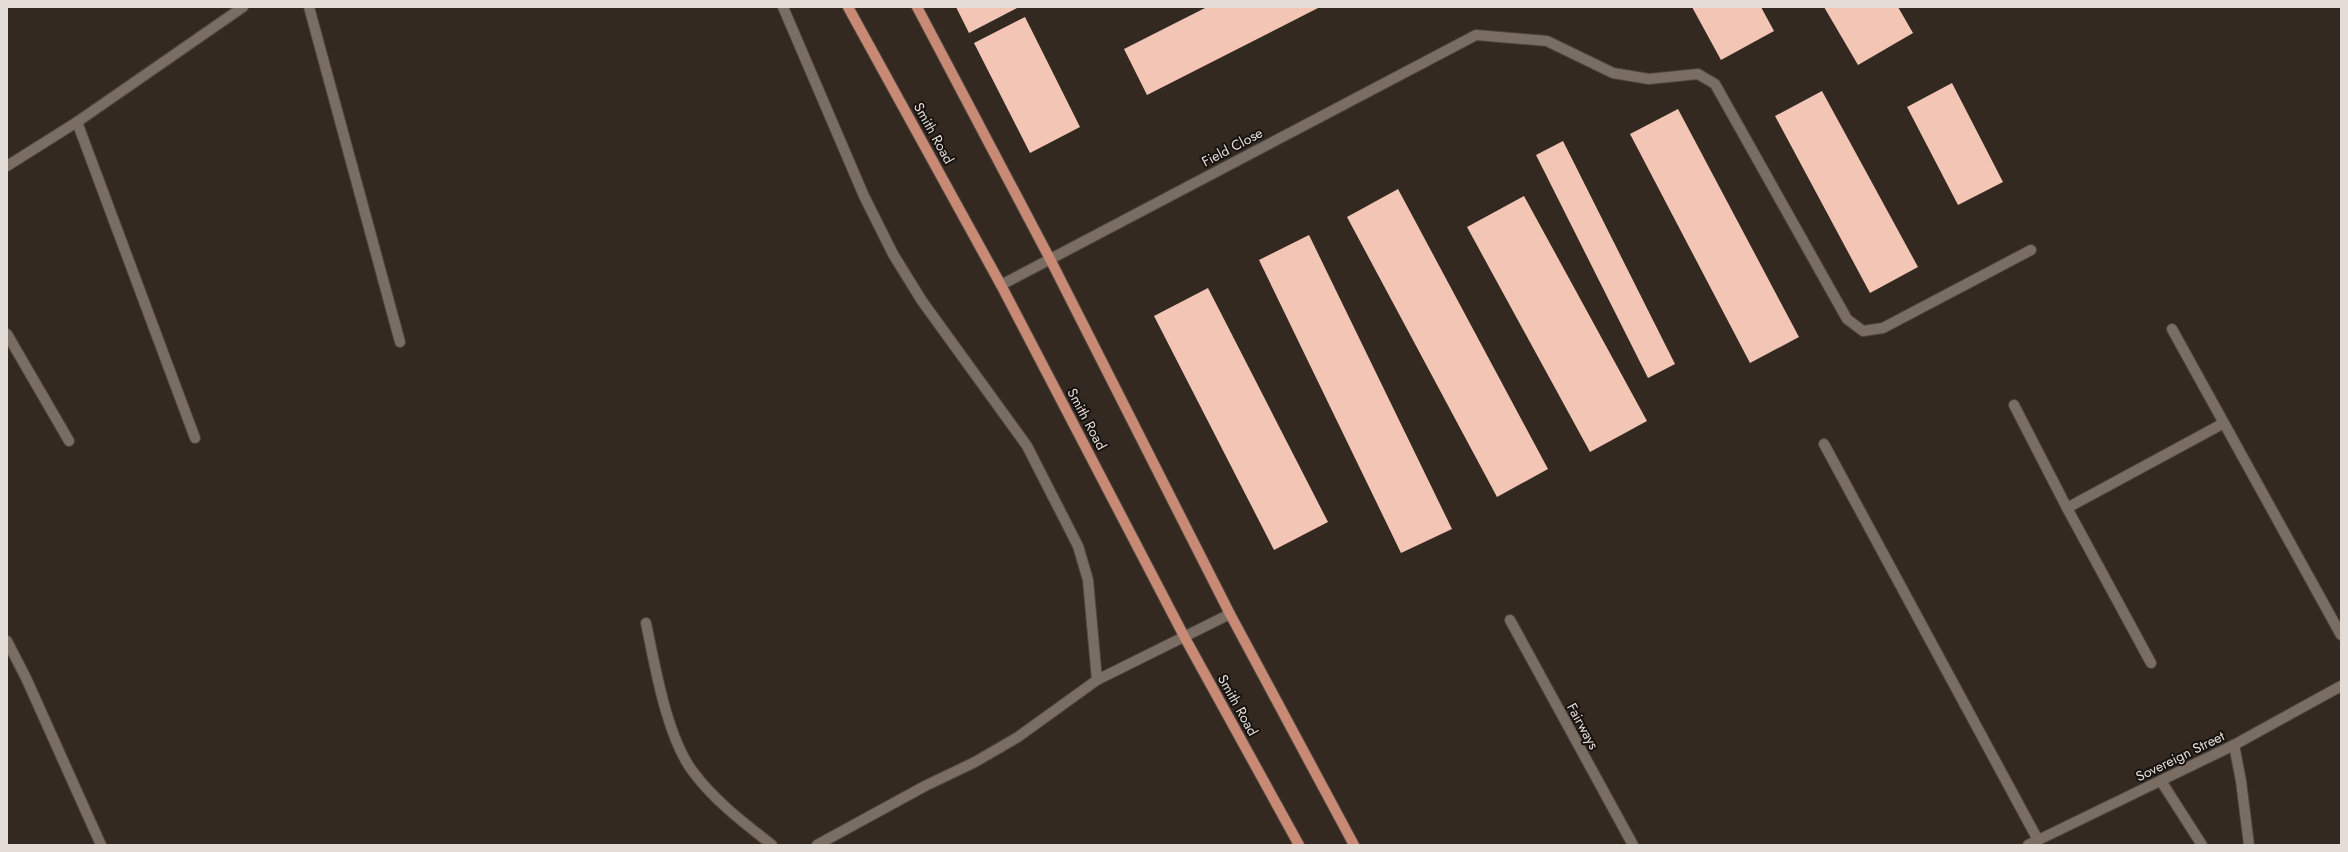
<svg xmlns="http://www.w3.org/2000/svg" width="2348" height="852" viewBox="0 0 2348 852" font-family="Jost,sans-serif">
	<rect width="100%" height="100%" fill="#332921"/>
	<!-- building -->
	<g fill="#f2c5b4">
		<path d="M956 7H1019L969 33Z"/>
		<path d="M1207 7H1320L1147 95 1124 49Z"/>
		<path d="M1692 7H1761L1774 31 1721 60Z"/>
		<path d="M1824 7H1898L1913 33 1858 65Z"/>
		<path d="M1025 17 1080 127 1030 153 974 43Z"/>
		<path d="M1952 83 2003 182 1958 205 1907 107Z"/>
		<path d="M1822 91 1918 267 1870 293 1775 116Z"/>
		<path d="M1678 109 1799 337 1750 363 1630 134Z"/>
		<path d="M1563 141 1675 364 1648 378 1536 155Z"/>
		<path d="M1398 189 1548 469 1497 497 1347 217Z"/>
		<path d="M1524 196 1647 421 1590 452 1467 227Z"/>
		<path d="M1309 235 1452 529 1401 553 1259 260Z"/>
		<path d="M1208 288 1328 522 1274 550 1154 316Z"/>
	</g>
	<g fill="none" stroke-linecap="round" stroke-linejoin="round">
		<defs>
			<g id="minor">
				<path d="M309 7 400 342"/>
				<path d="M783 7 864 196 893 254 922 301 1027 446 1078 546 1088 580 1097 680"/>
				<path d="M77 122 195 438"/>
				<path d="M7 166 77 122 243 7"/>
				<path d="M1001 285 1476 35 1547 41 1613 73 1649 79 1698 74 1715 84 1847 319 1863 331 1883 328 2031 250"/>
				<path d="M2172 329 2341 635"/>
				<path d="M7 334 69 441"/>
				<path d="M2014 405 2067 508 2151 663"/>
				<path d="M1824 444 2038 840"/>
				<path d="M2067 508 2224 423"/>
				<path d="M1510 620 1633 845"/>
				<path d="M646 623C655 666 667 739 694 773 715 801 744 823 772 845"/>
				<path d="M7 641 26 678 101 845"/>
				<path d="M2234 745 2241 781 2249 845"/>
				<path d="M2161 781 2202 845"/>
				<path d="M817 845 925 786 975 762 1018 737 1097 680 1230 614"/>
				<path d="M2028 845 2234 745 2341 686"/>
			</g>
			<g id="major">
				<path d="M848 7 1001 285 1185 638 1299 845"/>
				<path d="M917 7 1050 259 1230 614 1354 845"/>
			</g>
		</defs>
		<!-- minor casing -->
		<use href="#minor" stroke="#4e463f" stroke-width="12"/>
		<!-- major casing -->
		<use href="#major" stroke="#4e463f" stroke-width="12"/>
		<!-- minor -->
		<use href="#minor" stroke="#796d64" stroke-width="10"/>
		<!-- major -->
		<use href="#major" stroke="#c88a74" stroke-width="10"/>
	</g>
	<g text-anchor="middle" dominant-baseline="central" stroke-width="4" stroke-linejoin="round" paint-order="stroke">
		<!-- street labels -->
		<g font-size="14" fill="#e3dcd7" stroke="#17120f">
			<text transform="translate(934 133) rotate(61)">Smith Road</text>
			<text transform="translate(1232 147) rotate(-28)">Field Close</text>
			<text transform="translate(1087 419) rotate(62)">Smith Road</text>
			<text transform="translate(1238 705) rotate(61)">Smith Road</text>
			<text transform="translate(1583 726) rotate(61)">Fairways</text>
			<text transform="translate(2180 756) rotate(-26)">Sovereign Street</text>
		</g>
	</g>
	<!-- border -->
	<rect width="2348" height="852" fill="none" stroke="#e3dcd7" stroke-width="16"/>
</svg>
